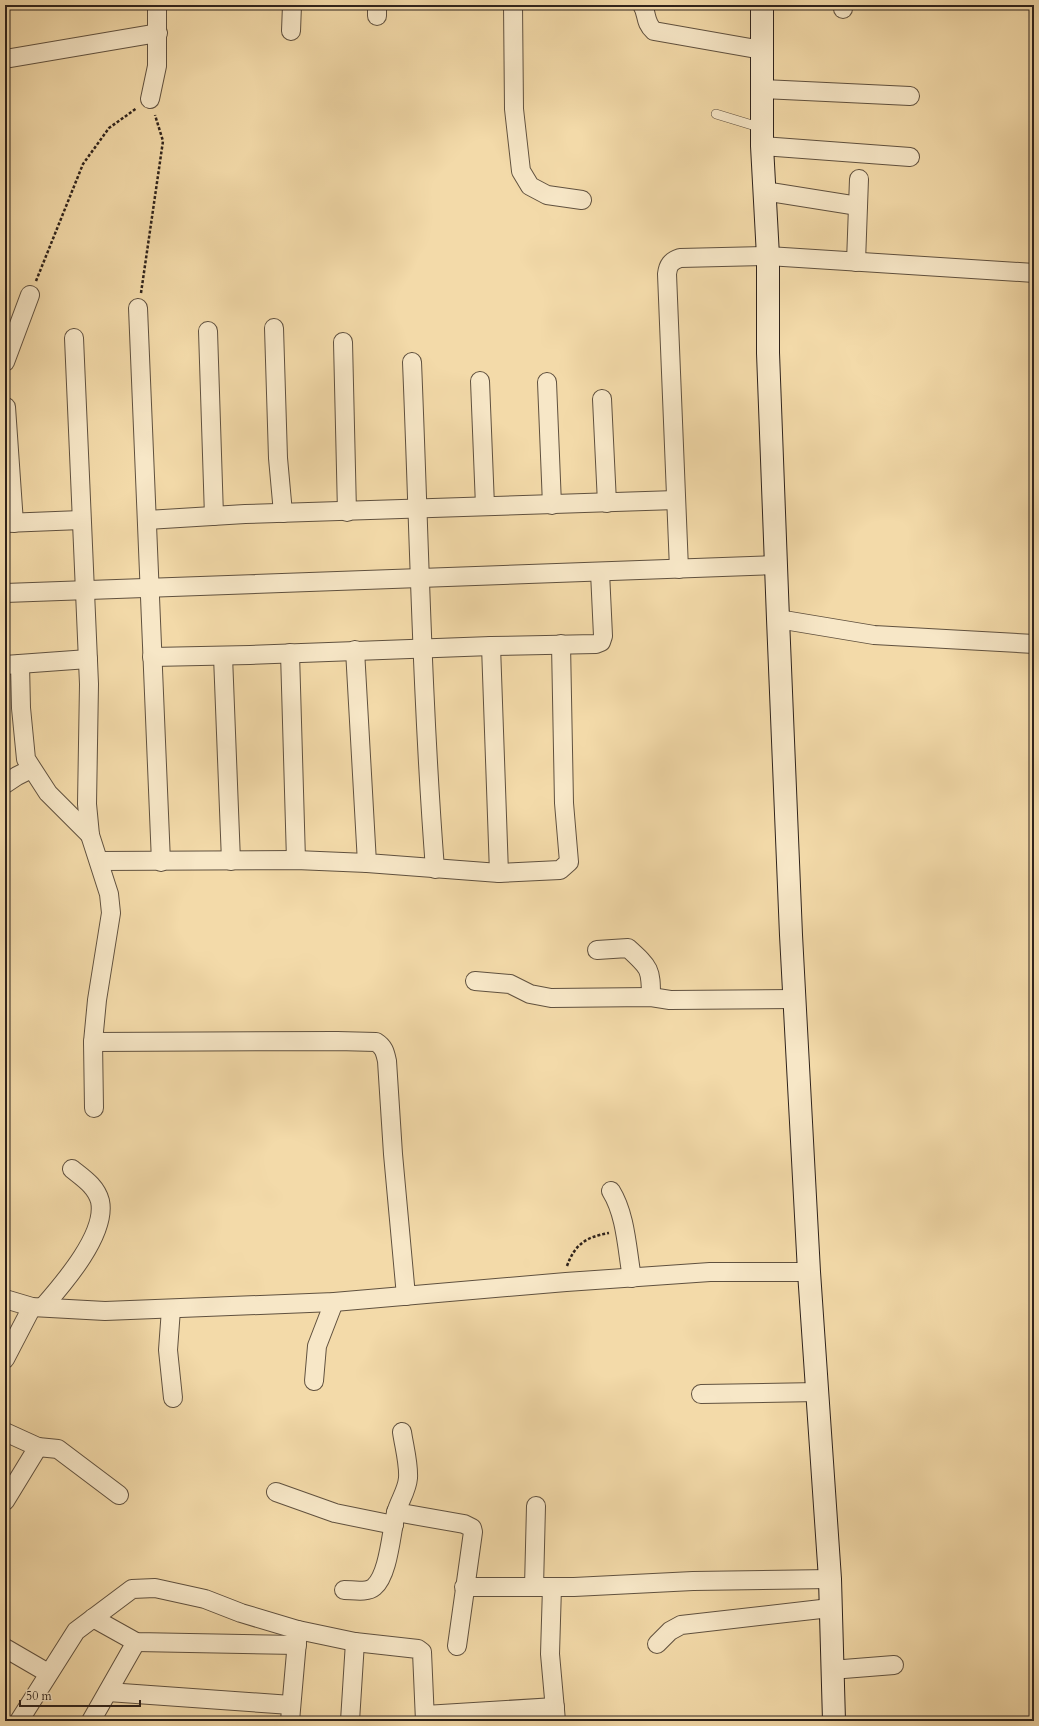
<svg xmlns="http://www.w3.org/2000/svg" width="1039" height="1726" viewBox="0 0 1039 1726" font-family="Cardo,serif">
	<rect width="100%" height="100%" fill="#f3daa9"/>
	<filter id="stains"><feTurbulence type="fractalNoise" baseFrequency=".005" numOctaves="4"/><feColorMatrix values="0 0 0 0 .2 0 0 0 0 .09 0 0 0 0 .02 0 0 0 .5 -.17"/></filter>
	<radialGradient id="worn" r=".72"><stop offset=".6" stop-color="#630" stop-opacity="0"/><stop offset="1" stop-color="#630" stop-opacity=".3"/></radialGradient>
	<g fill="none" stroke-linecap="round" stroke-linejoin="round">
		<defs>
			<path id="lane" d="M716 114 762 128"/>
			<g id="street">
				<path d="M513 5 514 109 521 171 530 186 547 195 582 200"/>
				<path d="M642 5C648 14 644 22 654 31L762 50"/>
				<path d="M843 5V9"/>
				<path d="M377 16V5"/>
				<path d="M291 31 292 5"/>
				<path d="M5 59 158 33"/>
				<path d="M763 89 910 96"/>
				<path d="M150 99 157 66V5"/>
				<path d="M762 146 910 157"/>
				<path d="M764 191 858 206"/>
				<path d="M856 262 859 179"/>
				<path d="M138 308 161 862"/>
				<path d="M274 328 278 458 283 513"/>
				<path d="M208 331 214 516"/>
				<path d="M74 338 89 684 87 804 90 835 109 894 111 913 97 1000 93 1042 94 1108"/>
				<path d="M343 342 347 512"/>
				<path d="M5 362 30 295"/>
				<path d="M412 362C419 531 422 701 435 869"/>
				<path d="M480 381 485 506"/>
				<path d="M547 382 552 505"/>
				<path d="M602 399 607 503"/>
				<path d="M6 407 14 523"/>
				<path d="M147 520 245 514 676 500"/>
				<path d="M5 523 81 520"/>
				<path d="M679 569 667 274C668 265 671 261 680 258L768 256 1034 273"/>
				<path d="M5 593 776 565"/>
				<path d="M778 619 874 635 1034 644"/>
				<path d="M491 646 499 873"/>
				<path d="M355 650 367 863 499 873 560 870 569 862 564 803 561 644"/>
				<path d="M290 653 296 860"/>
				<path d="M223 656 231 861"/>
				<path d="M152 657 250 655 491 646 596 644 601 642 603 636 600 572"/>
				<path d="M20 664 21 708 26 759 48 793 90 835"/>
				<path d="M5 665 88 659"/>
				<path d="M5 784 17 776 31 769"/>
				<path d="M99 861 296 860 367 863"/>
				<path d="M597 950 628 948C650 968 651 969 651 997"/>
				<path d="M475 981 510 984 530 994 551 998 651 997 670 1000 795 999"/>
				<path d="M93 1042 337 1041 376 1042C384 1047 385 1052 387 1061L393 1154 406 1296"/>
				<path d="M611 1191C626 1215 627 1250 632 1278"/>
				<path d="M5 1299 32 1307 105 1311 334 1302 566 1282 710 1272H809"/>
				<path d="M43 1307C63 1284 107 1234 100 1201 96 1186 83 1178 72 1169"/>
				<path d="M171 1309 168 1350 173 1398"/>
				<path d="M5 1359 32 1307"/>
				<path d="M314 1381 317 1346 334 1302"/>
				<path d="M701 1394 818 1392"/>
				<path d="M5 1432 38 1447 58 1449 119 1495"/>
				<path d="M276 1492 335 1513 394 1525"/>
				<path d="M5 1501 38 1447"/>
				<path d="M396 1512 464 1524 472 1528 473 1532 457 1646"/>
				<path d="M464 1587H574L693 1581 830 1579"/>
				<path d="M534 1587 536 1506"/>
				<path d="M552 1587 550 1654 556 1721"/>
				<path d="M344 1590C353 1590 367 1593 374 1587 389 1574 391 1532 396 1513 399 1501 407 1491 408 1478 409 1464 404 1446 402 1432"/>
				<path d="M93 1618 136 1642 297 1645"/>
				<path d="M298 1630 355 1642 418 1649 422 1652 425 1721"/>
				<path d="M657 1644 670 1631 681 1625 830 1608"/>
				<path d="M5 1648 48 1673"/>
				<path d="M831 1670 894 1665"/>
				<path d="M108 1692 291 1705"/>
				<path d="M425 1715 555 1707"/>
				<path d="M19 1721 76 1631 132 1589 155 1588 205 1599 241 1613 298 1630 290 1721"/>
				<path d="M91 1721 136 1642"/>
				<path d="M350 1721 355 1642"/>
			</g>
			<path id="secondary" d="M762 5V146L768 256V353L778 619 791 935 809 1272 830 1579 834 1721"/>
		</defs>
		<!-- lane casing -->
		<use href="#lane" stroke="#60513f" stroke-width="10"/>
		<!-- street casing -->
		<use href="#street" stroke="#60513f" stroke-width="20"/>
		<!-- secondary casing -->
		<use href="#secondary" stroke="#2f231c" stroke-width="24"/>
		<!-- path -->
		<g stroke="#2f231c" stroke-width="2.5" stroke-dasharray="3 2" stroke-linecap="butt">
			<path d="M36 281 83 164 109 128 137 108"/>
			<path d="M141 293 163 141 155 115"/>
			<path d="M567 1266C575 1244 586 1237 609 1233"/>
		</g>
		<!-- lane -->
		<use href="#lane" stroke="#f7e7c7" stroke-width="9"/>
		<!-- street -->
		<use href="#street" stroke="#f7e7c7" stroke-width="18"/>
		<!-- secondary -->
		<use href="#secondary" stroke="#f7e7c7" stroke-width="22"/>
	</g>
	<!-- margin -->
	<rect width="1039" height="1726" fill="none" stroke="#f3daa9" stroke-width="20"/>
	<rect x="6" y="6" width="1027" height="1714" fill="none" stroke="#2f231c" stroke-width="2"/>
	<rect x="10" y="10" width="1019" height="1706" fill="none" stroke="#2f231c"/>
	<!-- scale -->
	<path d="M20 1700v6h120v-6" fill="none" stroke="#2f231c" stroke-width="2"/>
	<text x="26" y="1700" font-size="12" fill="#2f231c" stroke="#f7e7c7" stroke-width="3" paint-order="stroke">50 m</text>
	<rect width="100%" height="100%" filter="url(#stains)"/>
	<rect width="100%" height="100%" fill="url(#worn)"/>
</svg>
